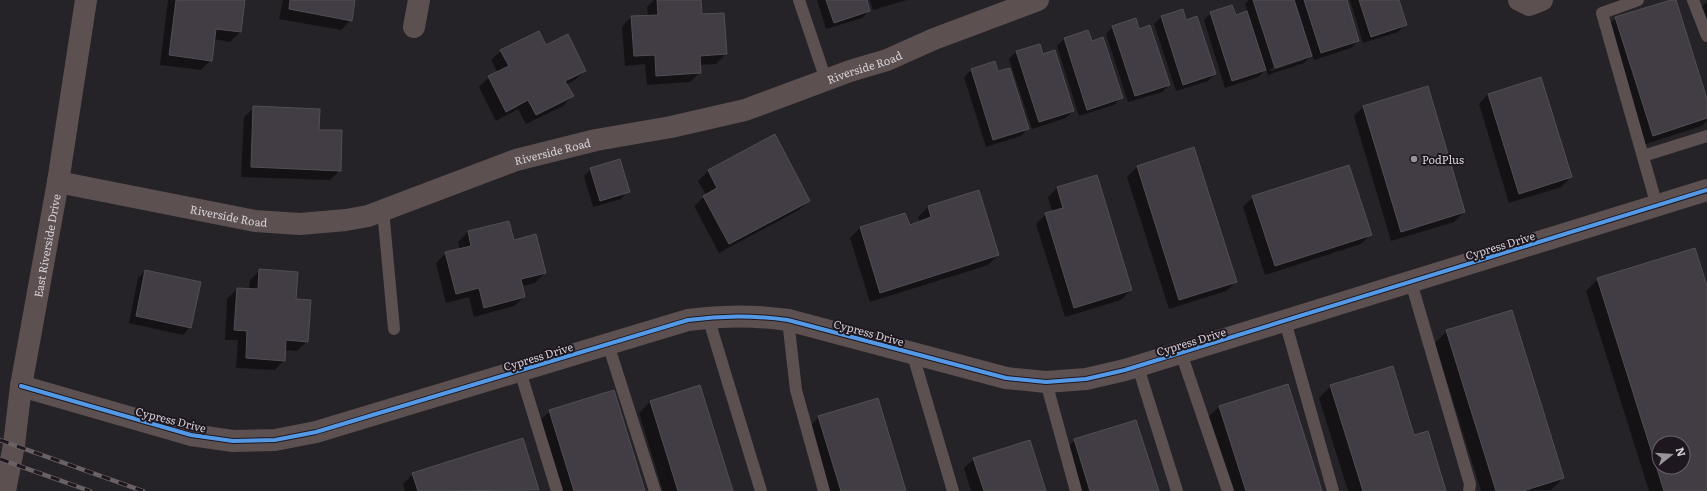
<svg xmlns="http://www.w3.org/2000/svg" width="1707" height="491" viewBox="0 0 1707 491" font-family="Literata,serif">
	<rect width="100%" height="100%" fill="#262328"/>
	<!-- shadow -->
	<g fill="#0007" fill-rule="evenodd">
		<path d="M168 0H244L240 32 230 42 214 39 211 60 201 70 160 65Z"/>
		<path d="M283 0H354L351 20 341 30 279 19Z"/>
		<path d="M654 0H700L701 15 726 54 716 64 699 65 700 72 690 82 647 85 645 64 625 66 622 27 631 17 648 16 647 7Z"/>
		<path d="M817 0H866L869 11 862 18 826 29Z"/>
		<path d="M870 0H907L873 10Z"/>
		<path d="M1249 0H1293L1311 56 1304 63 1268 75 1266 69 1258 77 1225 88 1204 20 1211 13 1235 16 1248 12 1245 4ZM1304 58V60L1271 71 1270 69Z"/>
		<path d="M1295 0H1345L1358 41 1351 48 1314 60Z"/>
		<path d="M1350 0H1398L1405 25 1398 32 1363 43Z"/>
		<path d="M1675 0 1707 102V121L1702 126 1643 145 1606 28 1616 18Z"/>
		<path d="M1707 2V37L1699 10Z"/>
		<path d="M1182 10 1185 21 1215 74 1208 81 1176 91 1154 24 1161 17Z"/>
		<path d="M1113 27 1138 30 1169 85 1162 92 1128 102 1106 34Z"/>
		<path d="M1087 31 1091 42 1121 98 1114 105 1079 116 1057 46 1064 39Z"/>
		<path d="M546 46 585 71 575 80 566 85 572 96 563 106 526 124 518 109 496 121 479 87 489 77 498 73 491 60 501 51Z"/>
		<path d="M1016 52 1042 55 1073 111 1066 118 1032 129 1009 59Z"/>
		<path d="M994 62 997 73 1028 128 1021 136 986 147 964 77 971 70Z"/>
		<path d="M1488 94 1571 177 1561 187 1509 203 1479 104Z"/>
		<path d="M1364 106 1464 212 1454 222 1391 241 1354 116Z"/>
		<path d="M254 108 318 130 340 170 330 180 241 177 244 117Z"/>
		<path d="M775 135 809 201 799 210 719 253 694 206 706 195 698 181 708 171Z"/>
		<path d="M1194 149 1236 282 1226 291 1169 309 1127 177 1137 167Z"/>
		<path d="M591 169 628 191 621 199 593 207 584 176Z"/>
		<path d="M1057 188 1131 290 1121 300 1065 317 1036 224 1046 214 1052 212 1048 197Z"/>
		<path d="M1253 197 1371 234 1361 244 1265 275 1243 207Z"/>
		<path d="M928 207 998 255 988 265 870 302 850 238 860 228 905 214 909 226 920 222 918 217Z"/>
		<path d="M468 232 545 273 535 283 522 286 524 297 514 306 474 317 469 297 446 303 436 263 446 253 460 250 458 242Z"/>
		<path d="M260 270 295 300 307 341 297 351 285 350 284 360 275 370 236 368 238 340H225L227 299 237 289 249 290 250 280Z"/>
		<path d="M146 271 190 327 183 335 129 323 138 278Z"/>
		<path d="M1598 279 1707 290V491H1649L1586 291ZM1659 443H1683V467H1659Z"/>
		<path d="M1447 331 1563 478 1551 490 1481 491 1435 343Z"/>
		<path d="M1287 385 1321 491H1231L1207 418 1219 407Z"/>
		<path d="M1331 386 1414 436 1445 491H1348L1319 398Z"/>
		<path d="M650 402 732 491H663L639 413Z"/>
		<path d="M550 411 644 491H559L538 422Z"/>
		<path d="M819 417 905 491H826L807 429Z"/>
		<path d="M1075 440 1158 491H1078L1065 450Z"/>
		<path d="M974 459 1045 491H971L964 468Z"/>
		<path d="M413 474 538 489 536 491H405L403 484Z"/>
	</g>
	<!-- building -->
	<g fill="#423d44" stroke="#514f53" fill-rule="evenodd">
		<path d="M176 0H245L241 32 216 29 212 61 169 55Z"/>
		<path d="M290 0H355L352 21 289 9Z"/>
		<path d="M657 0H701L702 14 724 13 727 54 700 56 701 73 656 76 655 55 634 56 631 16 658 15Z"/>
		<path d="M826 0H867L870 11 834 23Z"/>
		<path d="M1253 0H1294L1312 56 1275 68Z"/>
		<path d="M1304 0H1347L1359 41 1321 53Z"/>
		<path d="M1359 0H1399L1407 25 1371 37Z"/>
		<path d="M1671 0H1676L1707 99V118L1653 136 1615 17Z"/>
		<path d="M1232 5 1236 15 1247 11 1266 70 1232 81 1210 12Z"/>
		<path d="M1183 9 1186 20 1197 16 1216 74 1183 85 1161 16Z"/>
		<path d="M1136 18 1139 29 1150 25 1170 85 1135 96 1112 26Z"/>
		<path d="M1088 30 1092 41 1103 37 1123 98 1087 110 1064 38Z"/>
		<path d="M539 31 546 45 568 34 586 71 565 81 574 96 536 115 528 100 506 112 488 76 509 66 500 50Z"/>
		<path d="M1040 44 1043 54 1055 50 1074 111 1039 122 1016 51Z"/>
		<path d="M995 61 998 71 1010 68 1029 129 993 140 971 69Z"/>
		<path d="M1541 77 1572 177 1519 194 1488 94Z"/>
		<path d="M1428 86 1465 212 1401 232 1363 106Z"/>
		<path d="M253 106 320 109 319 130H342L341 171 251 167Z"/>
		<path d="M775 134 810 201 729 244 703 196 717 188 708 170Z"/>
		<path d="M1194 147 1237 282 1179 300 1137 166Z"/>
		<path d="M620 159 630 192 600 201 590 168Z"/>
		<path d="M1349 165 1372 235 1275 266 1252 196Z"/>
		<path d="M1097 175 1132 290 1074 308 1045 213 1063 208 1057 187Z"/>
		<path d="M979 190 999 255 880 293 860 227 905 213 910 225 931 217 928 206Z"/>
		<path d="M509 221 514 240 536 234 546 273 521 279 525 297 484 308 479 288 456 294 445 252 471 246 468 231Z"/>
		<path d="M1695 248 1707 286V491H1664L1597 278ZM1659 443H1683V467H1659Z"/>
		<path d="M259 269 298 272 296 299 311 300 308 342 286 340 285 361 246 358 247 331 234 330 237 288 258 289Z"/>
		<path d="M145 270 201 282 191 328 136 316Z"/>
		<path d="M1512 310 1564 478 1523 491H1496L1446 330Z"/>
		<path d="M1393 366 1414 435 1428 431 1446 491H1363L1330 385Z"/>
		<path d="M1288 384 1322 491H1246L1219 406Z"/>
		<path d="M700 385 733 491H678L650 401Z"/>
		<path d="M614 390 645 491H574L549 410Z"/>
		<path d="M878 398 906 491H841L818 416Z"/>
		<path d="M1136 420 1159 491H1090L1074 439Z"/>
		<path d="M523 438 539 490 418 491 412 473Z"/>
		<path d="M1030 440 1046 491H984L973 458Z"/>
	</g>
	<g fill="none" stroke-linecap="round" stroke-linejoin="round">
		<!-- service -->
		<g stroke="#5c5050" stroke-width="12">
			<path d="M799 0 826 80"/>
			<path d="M1638 0 1602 13 1657 206"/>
			<path d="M1693 0 1707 36"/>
			<path d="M1643 156 1707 136"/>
			<path d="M383 210 394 329"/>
			<path d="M1411 282 1470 484 1469 491"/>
			<path d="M708 317 761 491"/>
			<path d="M788 320 796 390 824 491"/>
			<path d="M1285 321 1333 491"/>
			<path d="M608 344 655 491"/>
			<path d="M912 352 953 491"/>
			<path d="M1181 353 1228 491"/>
			<path d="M1138 367 1177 491"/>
			<path d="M520 371 557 491"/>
			<path d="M1046 382 1076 491"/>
		</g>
		<!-- minor -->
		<g stroke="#5c5050" stroke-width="22">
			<path d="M1519 0 1529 5 1542 0"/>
			<path d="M414 27 419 0"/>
			<path id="s1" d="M58 182 255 221 300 224 346 220 368 216 516 160 596 140 671 127 745 110 850 71 887 60 934 39 1038 0"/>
			<path d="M21 386 191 435 233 441 275 440 316 432 688 320C723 315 753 315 788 320L1006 378 1046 382 1086 379 1125 370 1707 190"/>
		</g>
		<!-- tertiary -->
		<path stroke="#5c5050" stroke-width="22" id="s2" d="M5 491 14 445 21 386 58 182 86 0"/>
		<defs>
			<g id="rail">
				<path d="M0 440 143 491"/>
				<path d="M0 459 90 491"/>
			</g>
		</defs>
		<!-- rail casing -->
		<use href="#rail" stroke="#696163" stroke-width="4.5"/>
		<!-- rail -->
		<use href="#rail" stroke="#1e1720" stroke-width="3" stroke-dasharray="9" stroke-linecap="butt"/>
		<defs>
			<path id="cycleway" d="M21 386 191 435 233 441 275 440 316 432 688 320C723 315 753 315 788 320L1006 378 1046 382 1086 379 1125 370 1707 190"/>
		</defs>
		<!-- cycleway casing -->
		<use href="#cycleway" stroke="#1e1720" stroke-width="6"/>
		<!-- cycleway -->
		<use href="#cycleway" stroke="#5399e6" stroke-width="4"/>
	</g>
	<!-- markers -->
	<circle fill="#98949a" stroke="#1e1720" stroke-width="1.5" cx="1414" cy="159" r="4"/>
	<g text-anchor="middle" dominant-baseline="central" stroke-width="4" stroke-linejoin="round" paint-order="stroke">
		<!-- street labels -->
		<g font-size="11" fill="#d6d1d7" stroke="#1e1720">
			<text stroke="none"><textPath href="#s1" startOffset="834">Riverside Road</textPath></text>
			<text stroke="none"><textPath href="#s1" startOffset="510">Riverside Road</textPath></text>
			<text stroke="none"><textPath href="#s1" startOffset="174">Riverside Road</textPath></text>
			<text transform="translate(1500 245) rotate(-17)">Cypress Drive</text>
			<text stroke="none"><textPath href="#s2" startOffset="249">East Riverside Drive</textPath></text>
			<text transform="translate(869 332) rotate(15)">Cypress Drive</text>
			<text transform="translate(1191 341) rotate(-17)">Cypress Drive</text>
			<text transform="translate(538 356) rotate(-17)">Cypress Drive</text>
			<text transform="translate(171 419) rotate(14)">Cypress Drive</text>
		</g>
		<!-- poi labels -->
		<g font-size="11" fill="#d6d1d7" stroke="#1e1720" text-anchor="start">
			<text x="1422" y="159">PodPlus</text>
		</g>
	</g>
	<!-- north arrow -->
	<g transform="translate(1671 455) rotate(73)"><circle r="19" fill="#1e1720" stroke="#686169"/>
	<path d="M0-3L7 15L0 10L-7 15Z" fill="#98949a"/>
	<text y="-6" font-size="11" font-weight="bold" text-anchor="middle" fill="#d6d1d7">N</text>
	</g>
</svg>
